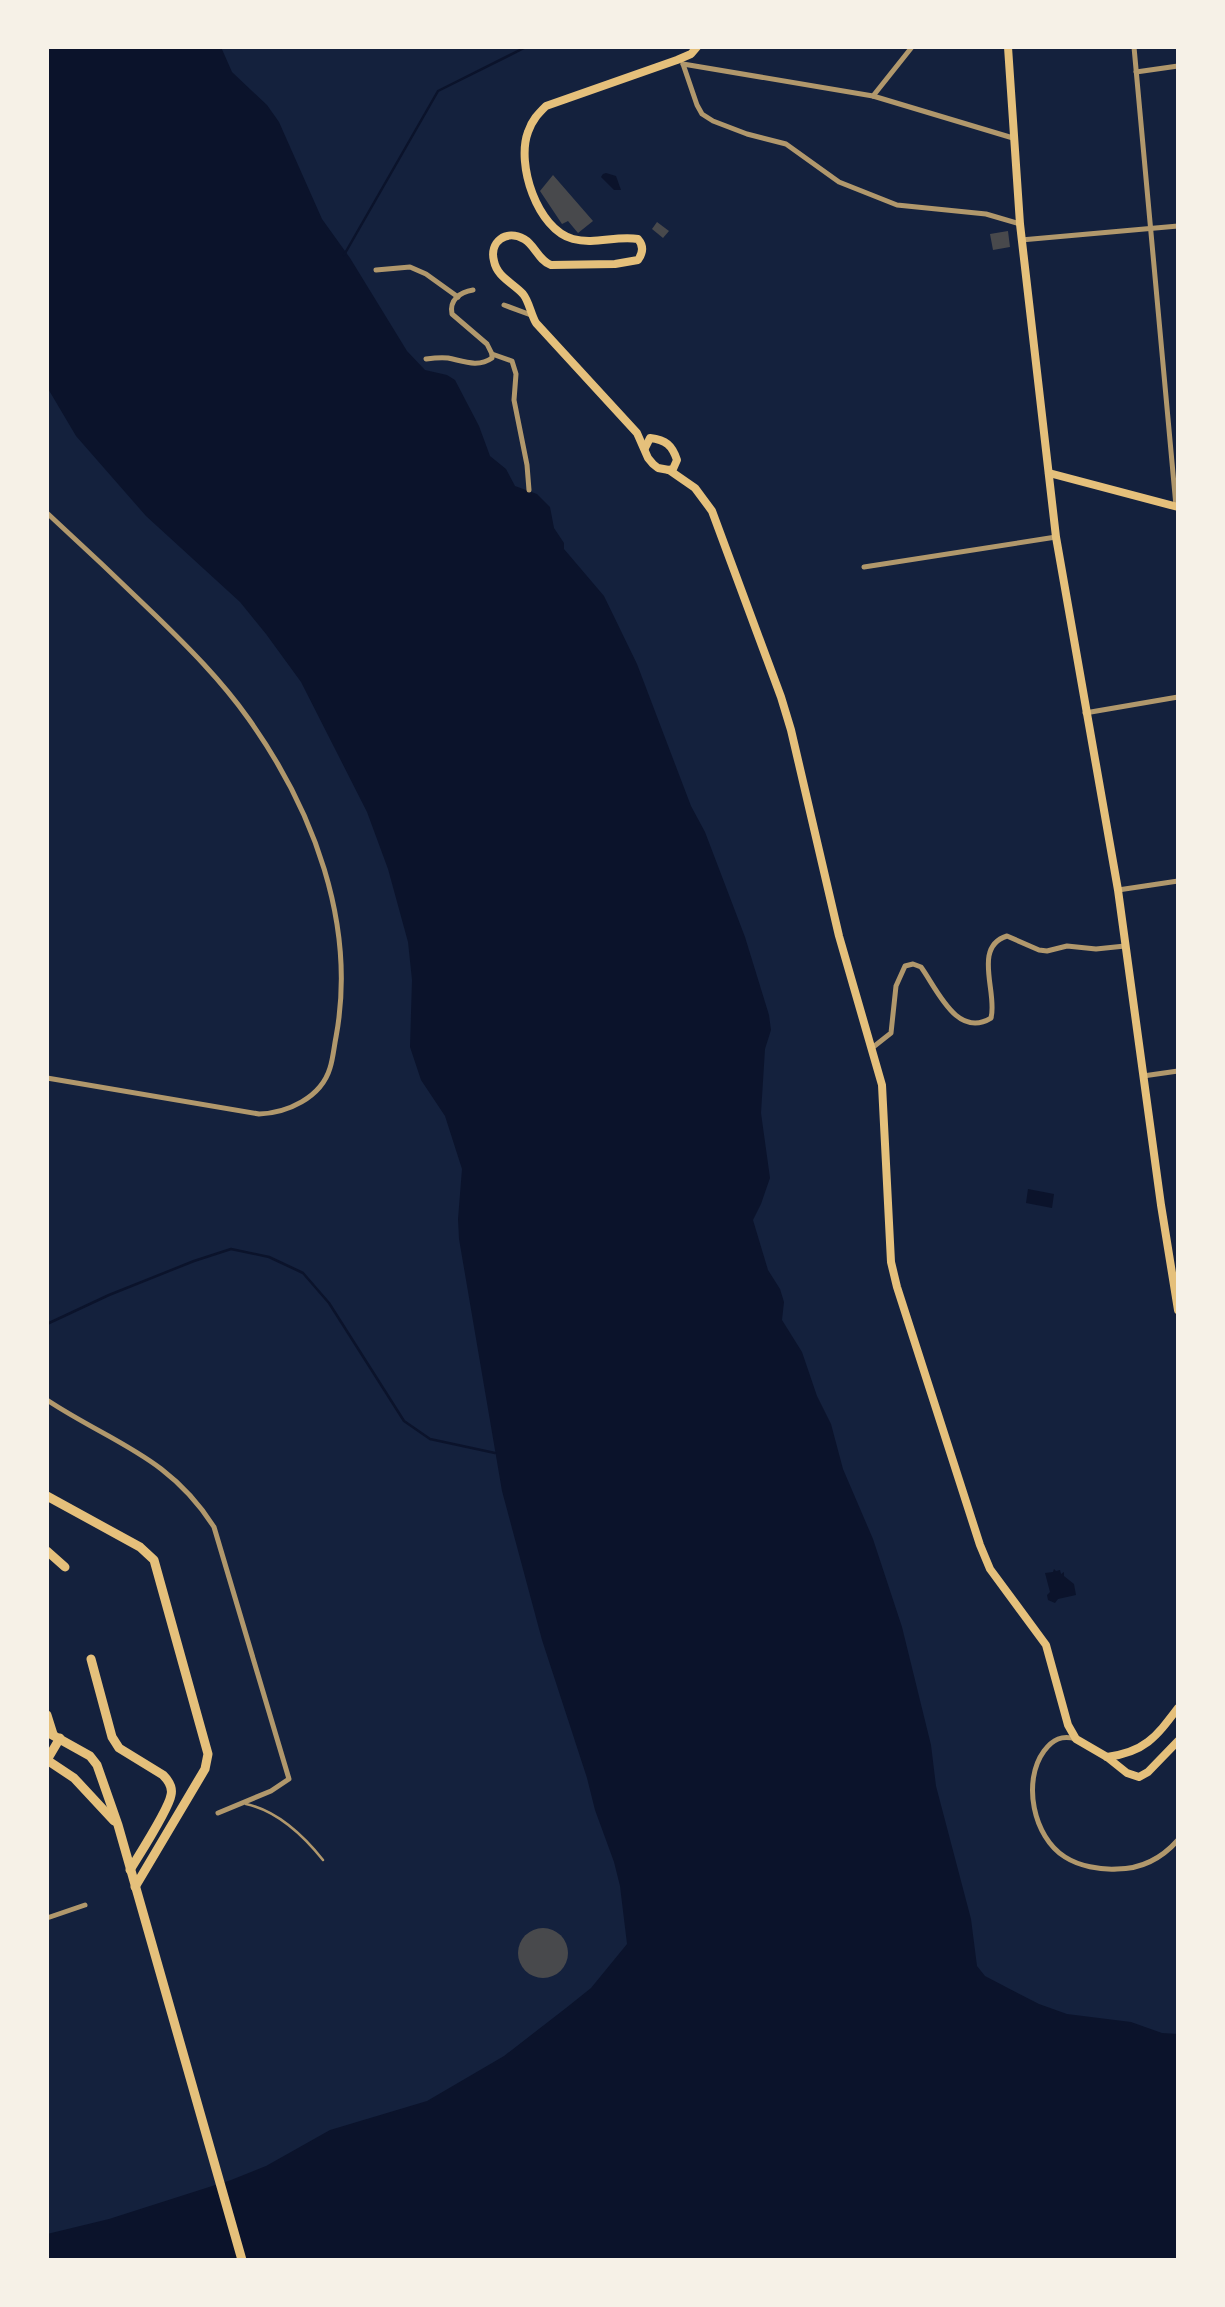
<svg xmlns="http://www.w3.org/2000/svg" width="1225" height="2307" viewBox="0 0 1225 2307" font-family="Karla,sans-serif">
	<rect width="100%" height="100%" fill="#14213d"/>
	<!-- water -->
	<g fill="#0b132b">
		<path d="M47 47H221L232 72 267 105 279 122 322 219 350 258 407 351 425 370 447 375 455 380 479 426 490 456 506 469 515 486 537 494 550 507 554 528 564 543V549L604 596 637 664 691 806 705 832 745 937 769 1015 771 1030 765 1049 761 1113 770 1178 761 1204 753 1220 768 1270 780 1289 784 1302 782 1320 802 1352 817 1396 831 1424 843 1469 873 1539 902 1627 931 1745 936 1786 971 1919 977 1966 985 1976 1006 1987 1039 2004 1067 2014 1131 2022 1162 2033 1178 2034V2260H47V2234L109 2219 231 2180 266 2166 330 2130 427 2101 504 2056 566 2008 591 1988 627 1944 620 1886 614 1862 595 1810 587 1778 542 1640 502 1491 459 1239 458 1219 462 1169 445 1116 421 1080 410 1047 412 980 408 942 388 869 367 812 301 682 266 634 240 602 146 516 76 436 47 387Z"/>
		<path d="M606 173 616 176 621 190H614L601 177 603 174Z"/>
		<path d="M1028 1189 1054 1194 1052 1208 1026 1203Z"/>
		<path d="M1054 1569 1056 1571 1060 1570 1061 1574 1064 1572V1576L1074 1584 1076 1595 1058 1599 1055 1603 1048 1600 1047 1595 1050 1592 1045 1573 1053 1572Z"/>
	</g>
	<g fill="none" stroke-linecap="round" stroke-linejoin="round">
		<!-- stream -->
		<g stroke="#0b132b" stroke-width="2.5">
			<path d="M344 255 438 91 526 47"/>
			<path d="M47 1324 109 1295 194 1261 231 1249 269 1257 303 1273 329 1303 404 1421 430 1439 495 1453"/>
		</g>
	</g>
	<!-- building -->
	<g fill="#48494c">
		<path d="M553 175 593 221 578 233 568 221 562 224 540 191Z"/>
		<path d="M657 222 669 231 663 238 652 229Z"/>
		<path d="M1008 231 1010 247 993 250 990 234Z"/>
		<circle cx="543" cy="1953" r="25"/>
	</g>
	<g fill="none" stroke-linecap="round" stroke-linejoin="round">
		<!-- service -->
		<path stroke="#b1986c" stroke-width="2.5" d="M246 1804C278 1811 303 1835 323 1860"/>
		<!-- minor -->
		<g stroke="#b1986c" stroke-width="5">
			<path d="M1134 47 1176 506"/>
			<path d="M683 64 697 105 702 114 713 121 747 134 786 144 839 182 897 205 986 214 1020 224"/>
			<path d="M683 64 873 96 1013 138"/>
			<path d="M1136 72 1178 66"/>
			<path d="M873 96 912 47"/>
			<path d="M1021 240 1178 226"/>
			<path d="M376 270 410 267 426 274 458 297"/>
			<path d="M504 305 531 315"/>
			<path d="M492 354 512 361 516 374 514 400 527 465 529 490"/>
			<path d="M426 359C433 358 441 357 448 358 463 361 478 368 492 358V354L487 344 452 314C449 300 460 292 473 290"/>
			<path d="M47 513C84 547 120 581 155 615 188 647 221 680 248 718 313 809 357 924 336 1037 334 1047 333 1059 330 1068 321 1098 287 1113 259 1114L47 1078"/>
			<path d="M864 567 1056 537"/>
			<path d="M1085 713 1178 697"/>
			<path d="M1118 890 1178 881"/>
			<path d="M872 1048 891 1033 896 986 905 966 913 964 921 967C937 989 957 1039 991 1018 998 993 972 947 1007 936L1039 950 1047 951 1067 946 1096 949 1125 946"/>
			<path d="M1143 1076 1178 1071"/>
			<path d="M47 1400C112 1443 169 1456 214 1527L289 1779 271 1791 218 1813"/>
			<path d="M1076 1739C1062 1735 1053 1739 1044 1751 1022 1781 1033 1837 1065 1857 1079 1866 1100 1870 1117 1869 1142 1869 1162 1858 1178 1840"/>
			<path d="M47 1918 85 1905"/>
		</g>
		<!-- secondary -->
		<g stroke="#e5c07b" stroke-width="8">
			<path d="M697 47 691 54 677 60 546 106C538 114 532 120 528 132 516 164 537 229 573 239 595 245 617 235 638 239 644 246 643 253 638 260L615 264 551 265C538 260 535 245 524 239 506 229 489 242 494 261 497 277 513 283 523 294 529 301 531 315 536 323L637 433 648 458 653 464 658 468 669 470 695 488 712 511 781 697 791 730 839 936 882 1085 891 1262 897 1287 980 1545 990 1569 1046 1645 1068 1725 1076 1739 1107 1757 1127 1773 1139 1777 1148 1772 1178 1741"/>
			<path d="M1008 47 1020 224 1056 537 1118 890 1161 1205 1178 1310"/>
			<path d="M645 448 650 438C666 440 672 445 677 460L673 469 669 470"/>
			<path d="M1049 473 1178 507"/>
			<path d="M1107 1757C1145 1752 1156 1737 1178 1708"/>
		</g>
		<!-- trunk -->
		<g stroke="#e5c07b" stroke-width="9">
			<path d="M47 1496 140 1547 154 1560 208 1754 205 1769 135 1887"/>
			<path d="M47 1551 65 1567"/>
			<path d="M91 1659 112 1737 119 1748 163 1775C168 1780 173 1787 171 1795 169 1809 139 1855 130 1870"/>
			<path d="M47 1715 53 1734"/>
			<path d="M47 1732 90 1756 97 1765 118 1825 242 2260"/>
			<path d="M60 1738 47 1760 74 1778 114 1821"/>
		</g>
	</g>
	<!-- border -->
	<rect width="1225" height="2307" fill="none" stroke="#f6f1e7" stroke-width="98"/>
</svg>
